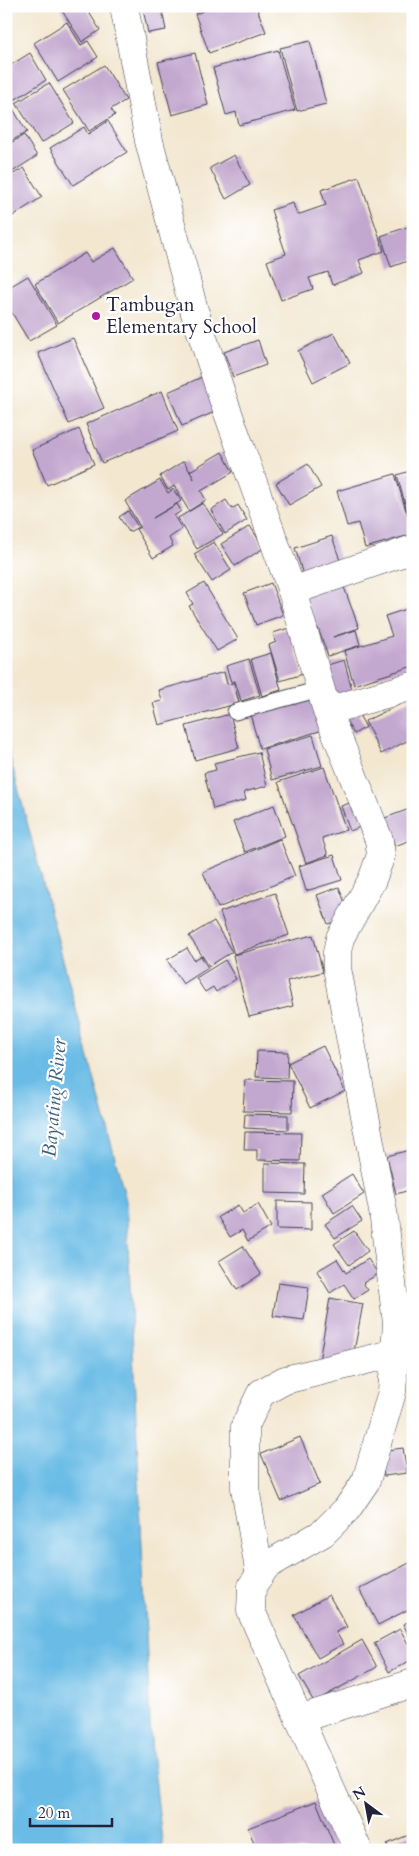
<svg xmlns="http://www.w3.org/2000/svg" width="419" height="1856" viewBox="0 0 419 1856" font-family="Cardo,serif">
	<rect width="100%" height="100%" fill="#fff"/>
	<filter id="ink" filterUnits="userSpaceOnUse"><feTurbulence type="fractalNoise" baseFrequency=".02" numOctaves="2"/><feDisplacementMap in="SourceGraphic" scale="10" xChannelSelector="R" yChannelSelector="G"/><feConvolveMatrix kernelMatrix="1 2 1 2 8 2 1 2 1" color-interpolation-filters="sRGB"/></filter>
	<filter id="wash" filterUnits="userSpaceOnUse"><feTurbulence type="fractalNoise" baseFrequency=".0096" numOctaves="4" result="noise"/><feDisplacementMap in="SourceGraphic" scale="20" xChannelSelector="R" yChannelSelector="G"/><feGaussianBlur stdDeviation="1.12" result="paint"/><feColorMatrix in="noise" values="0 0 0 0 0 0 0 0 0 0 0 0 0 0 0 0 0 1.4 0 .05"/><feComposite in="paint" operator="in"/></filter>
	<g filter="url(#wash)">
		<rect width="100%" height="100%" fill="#f3e7d0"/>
		<!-- water -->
		<path fill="#6abce6" stroke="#466f90" d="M6 742 126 1200 151 1742 163 1850H6Z"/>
		<g id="blocks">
			<!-- building -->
			<g fill="#c2a7cf">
				<path d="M59 6H85L100 30 82 42Z"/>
				<path d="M161 6 166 30 148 33 143 9Z"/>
				<path d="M217 6H256L266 32 209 53 195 14Z"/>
				<path d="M67 22 81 45 88 41 98 57 58 82 34 43Z"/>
				<path d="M310 41 326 104 297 111 280 48Z"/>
				<path d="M278 50 295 110 239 125 236 112 226 115 213 68Z"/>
				<path d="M30 53 46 80 11 102 6 95V68Z"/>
				<path d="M195 53 208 105 172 115 158 62Z"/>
				<path d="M104 65 126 100 111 109 115 115 89 131 63 90Z"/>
				<path d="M49 83 74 123 41 143 16 103Z"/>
				<path d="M13 109 27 132 11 141 6 134V113Z"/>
				<path d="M108 121 127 152 73 185 50 148 84 127 88 134Z"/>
				<path d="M24 135 37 156 9 174 6 170V154L9 153 6 146Z"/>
				<path d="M234 155 250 185 226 199 210 168Z"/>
				<path d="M24 168 42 197 8 219 6 216V178Z"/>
				<path d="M359 177 384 251 359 260 364 273 332 285 328 272 309 278 313 289 281 300 267 261 286 254 271 210 293 203 297 215 326 205 321 190Z"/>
				<path d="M413 225V259L391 267 381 236Z"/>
				<path d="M115 248 133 278 58 323 35 284 85 253 91 262Z"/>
				<path d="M28 276 57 325 29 341 6 303V289Z"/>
				<path d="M334 333 350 363 313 382 298 351Z"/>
				<path d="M73 338 104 408 69 424 38 353Z"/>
				<path d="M258 340 266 365 233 377 224 352Z"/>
				<path d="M202 377 217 411 182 426 168 392Z"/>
				<path d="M162 391 178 431 102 463 86 424Z"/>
				<path d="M79 429 94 464 47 485 32 450Z"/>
				<path d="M222 452 233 472 201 491 206 500 189 511 174 486 168 490 160 476 184 461 194 479 190 471Z"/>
				<path d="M308 464 321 487 289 505 276 483Z"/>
				<path d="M413 470V509L407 511 397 475Z"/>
				<path d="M395 474 413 534 365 548 358 523 347 526 337 491Z"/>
				<path d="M160 480 168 493 173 489 181 501 153 518 177 504 181 511 174 516 182 529 169 538 173 546 153 558 136 529 140 527 125 501Z"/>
				<path d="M226 500 232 509 238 505 247 520 225 534 211 510Z"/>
				<path d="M203 503 223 534 197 549 178 518Z"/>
				<path d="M128 511 138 527 129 532 119 517Z"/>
				<path d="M250 526 264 548 235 566 221 544Z"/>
				<path d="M332 536 343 570 305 582 295 548Z"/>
				<path d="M214 542 231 570 212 582 194 554Z"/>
				<path d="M341 579 359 628 333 637 356 630 360 645 328 656 318 628 315 629 302 593Z"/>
				<path d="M204 583 238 639 217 651 189 606 193 604 187 593Z"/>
				<path d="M271 583 283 615 256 625 244 593Z"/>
				<path d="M413 607V666L354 685 344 651 392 636 385 616Z"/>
				<path d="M289 628 303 674 280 681 269 645 276 642 273 633Z"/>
				<path d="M271 653 281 690 262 696 251 659Z"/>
				<path d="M249 659 260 695 241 701 235 681 231 682 226 666Z"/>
				<path d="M344 660 353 693 334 699 324 666Z"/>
				<path d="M224 672 227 684 234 683 239 703 159 725 153 703 162 701 159 690Z"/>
				<path d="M313 696 323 730 260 749 250 714Z"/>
				<path d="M413 698V738L381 754 365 721Z"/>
				<path d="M353 705 366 727 354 734 341 712Z"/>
				<path d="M230 714 239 748 195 760 186 726Z"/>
				<path d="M313 735 322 766 272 780 264 749Z"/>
				<path d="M259 752 267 786 244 792 246 800 213 809 204 773 216 770 214 763Z"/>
				<path d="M324 767 346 830 322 838 328 855 306 863 278 782Z"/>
				<path d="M356 801 365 825 350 831 341 806Z"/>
				<path d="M274 805 285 836 245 852 233 822Z"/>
				<path d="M412 808 413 839 395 846 385 818Z"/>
				<path d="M280 839 295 876 218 908 203 872Z"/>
				<path d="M334 855 342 880 306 891 299 866Z"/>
				<path d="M339 887 350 916 328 924 317 895Z"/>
				<path d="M275 893 289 935 234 954 220 912Z"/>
				<path d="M214 921 232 952 209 966 189 936Z"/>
				<path d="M313 935 323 972 287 981 293 1006 249 1017 233 955Z"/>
				<path d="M187 948 194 960 201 956 208 968 183 984 167 960Z"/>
				<path d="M225 960 236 979 216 992 213 987 205 992 196 978Z"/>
				<path d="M323 1046 345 1091 310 1108 288 1063Z"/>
				<path d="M257 1051 288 1052 287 1078 256 1077Z"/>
				<path d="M245 1080 293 1081 292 1112 243 1111Z"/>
				<path d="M245 1114 288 1115V1130L244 1128Z"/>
				<path d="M245 1132 301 1133 300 1161 257 1160V1150H244Z"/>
				<path d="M413 1149V1189L396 1194 387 1156Z"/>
				<path d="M265 1163 305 1164 304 1194 265 1193Z"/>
				<path d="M352 1174 364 1194 334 1213 322 1193Z"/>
				<path d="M277 1201 311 1202V1230L277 1229Z"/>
				<path d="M258 1204 271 1227 248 1241 242 1230 230 1237 218 1217 238 1205 243 1213Z"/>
				<path d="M352 1206 362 1221 335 1238 325 1224Z"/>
				<path d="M354 1231 368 1251 349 1265 334 1244Z"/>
				<path d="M243 1246 261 1274 237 1290 219 1261Z"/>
				<path d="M337 1259 346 1273 368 1259 378 1274 363 1283 368 1290 354 1299 344 1284 330 1293 317 1271Z"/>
				<path d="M278 1283 309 1287 304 1320 273 1316Z"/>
				<path d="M330 1298 363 1304 351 1367 319 1361Z"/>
				<path d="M300 1437 320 1484 281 1501 261 1454Z"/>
				<path d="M403 1448 407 1473 384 1476 381 1451Z"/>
				<path d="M413 1561V1607L378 1625 359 1589Z"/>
				<path d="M329 1595 347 1627 336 1632 343 1644 318 1658 294 1615Z"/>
				<path d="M413 1620V1643L403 1624Z"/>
				<path d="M400 1629 413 1653V1659L389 1672 374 1643Z"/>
				<path d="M362 1640 377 1667 314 1702 299 1676Z"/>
				<path d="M316 1801 336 1850H257L248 1828Z"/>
				<path d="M413 1829V1850H389L387 1844 411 1834 410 1830Z"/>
			</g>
		</g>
	</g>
	<g filter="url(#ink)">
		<use href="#blocks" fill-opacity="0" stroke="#414051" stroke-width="1"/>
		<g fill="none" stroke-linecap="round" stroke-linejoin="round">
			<defs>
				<path id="lane" d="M235 712 320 689"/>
				<g id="street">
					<path d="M124 6 149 141 194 310 224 402 292 591 327 711 379 840 381 855 372 880 340 938 337 952V968L383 1211 397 1323 392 1392 366 1481 347 1509 323 1533 266 1566 252 1586 251 1611 358 1850"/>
					<path d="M292 591 413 549"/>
					<path d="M327 711 413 686"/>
					<path d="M260 1575 245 1488V1426L261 1393 285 1380 395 1353"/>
					<path d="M299 1719 413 1683"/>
				</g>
			</defs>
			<!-- lane casing -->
			<use href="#lane" stroke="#414051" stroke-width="17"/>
			<!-- street casing -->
			<use href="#street" stroke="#414051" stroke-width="29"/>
			<!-- lane -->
			<use href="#lane" stroke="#fff" stroke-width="15"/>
			<!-- street -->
			<use href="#street" stroke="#fff" stroke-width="28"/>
		</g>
	</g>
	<!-- markers -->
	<circle fill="#b5179e" stroke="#fff" stroke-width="2" cx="96" cy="316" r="5"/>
	<g text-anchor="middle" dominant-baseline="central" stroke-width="4.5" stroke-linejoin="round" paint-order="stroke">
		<!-- poi labels -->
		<g font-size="19" fill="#22223b" stroke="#fff" text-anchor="start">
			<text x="106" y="305">Tambugan<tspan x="106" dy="22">Elementary School</tspan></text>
		</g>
		<!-- water labels -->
		<g font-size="20" font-style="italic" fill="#3f607f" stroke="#fff">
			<text transform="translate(54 1098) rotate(-85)">Bayating River</text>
		</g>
	</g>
	<!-- margin -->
	<rect width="419" height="1856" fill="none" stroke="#fff" stroke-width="25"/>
	<!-- north arrow -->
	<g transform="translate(366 1804) rotate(328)" stroke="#ffffff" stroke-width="4" paint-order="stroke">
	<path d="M0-4L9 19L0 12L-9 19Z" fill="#22223b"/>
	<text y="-8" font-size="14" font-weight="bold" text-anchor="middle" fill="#22223b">N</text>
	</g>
	<!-- scale -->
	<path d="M30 1818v8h82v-8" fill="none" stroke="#22223b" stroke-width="2.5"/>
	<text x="38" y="1818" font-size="15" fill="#22223b" stroke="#ffffff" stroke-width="4" paint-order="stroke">20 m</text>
</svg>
